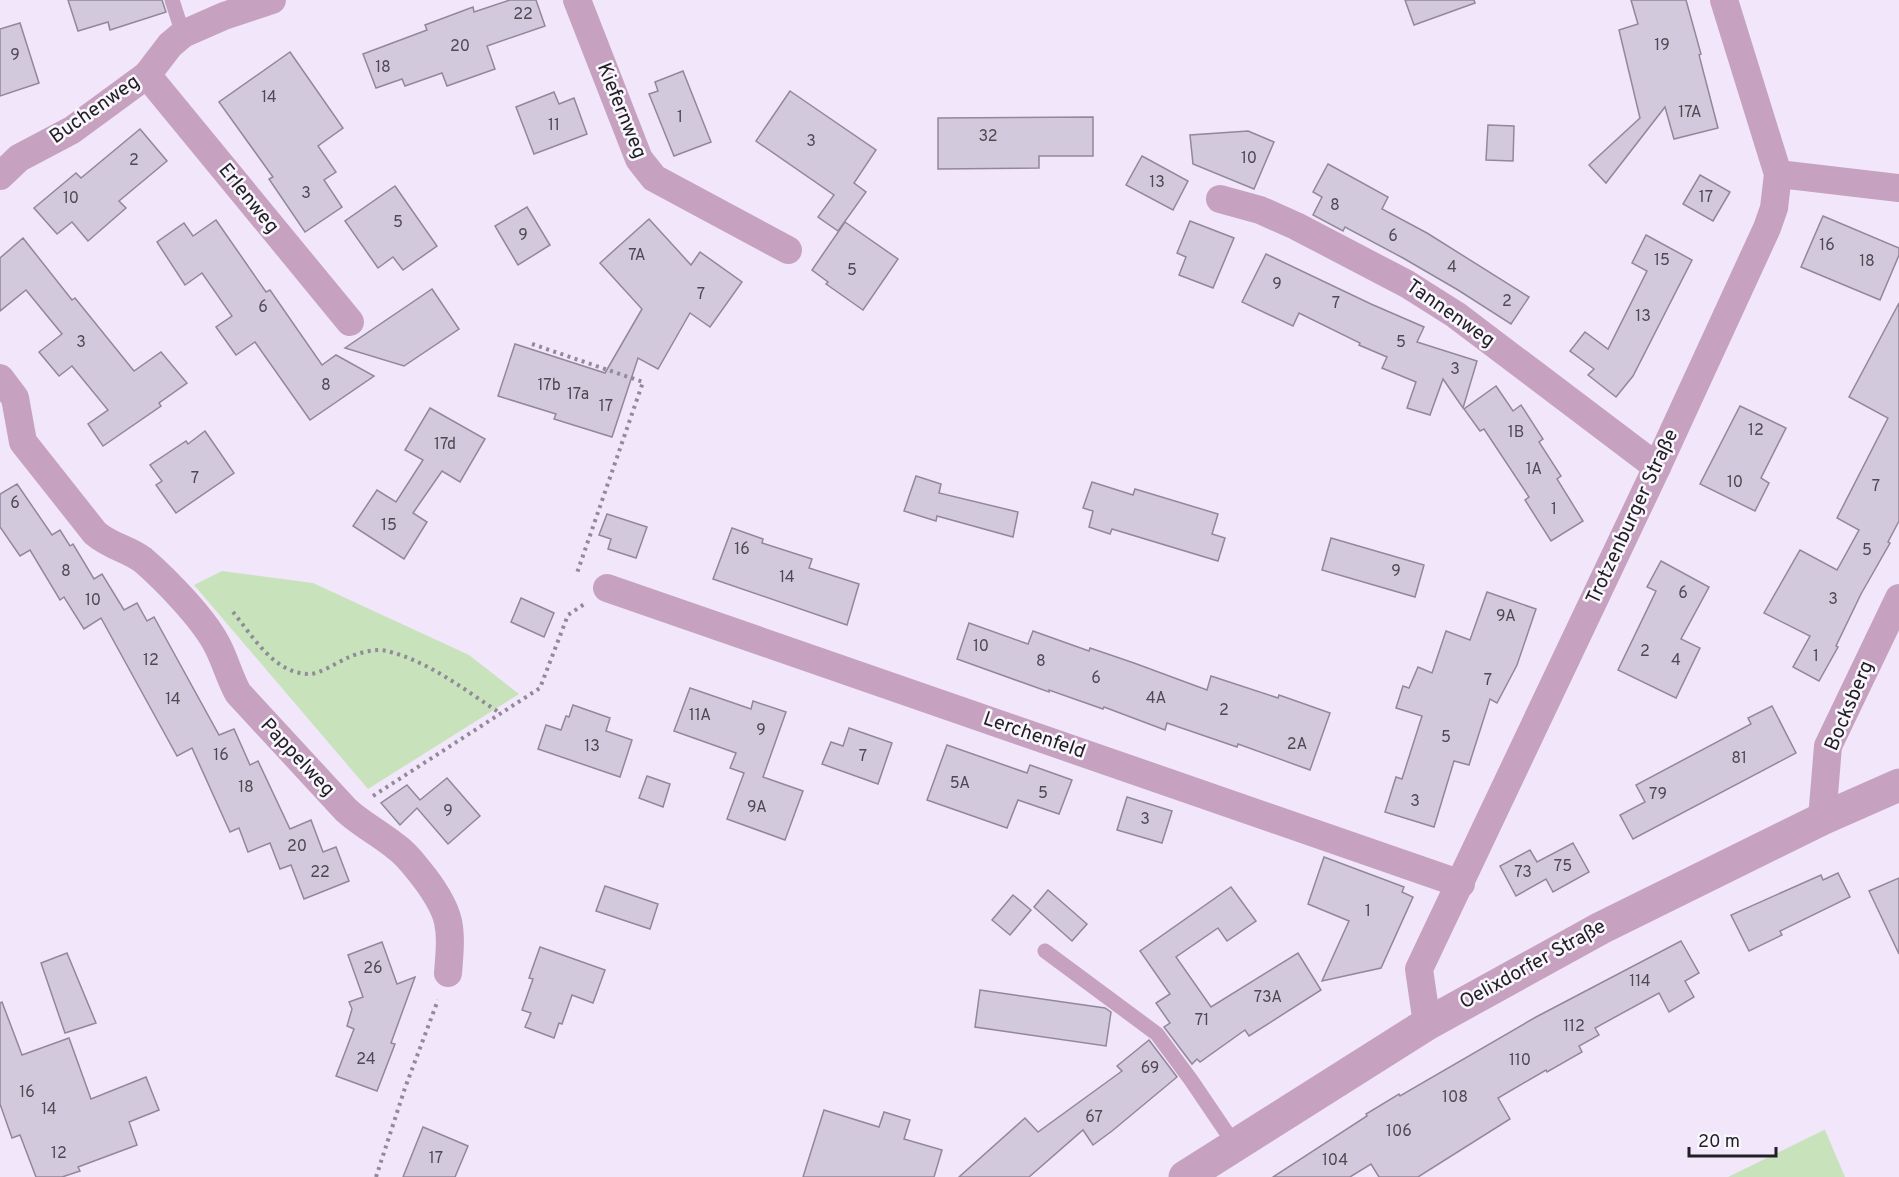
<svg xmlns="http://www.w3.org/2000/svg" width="1899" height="1177" viewBox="0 0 1899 1177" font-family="Overpass,sans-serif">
	<rect width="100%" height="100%" fill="#f1e6fa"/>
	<!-- green -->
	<g fill="#c8e3bc">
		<path d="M222 571 313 583 469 655 519 694 368 789 194 585Z"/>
		<path d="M1825 1130 1845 1177H1728L1824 1130Z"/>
	</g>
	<!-- building -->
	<g fill="#d3c9dc" stroke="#92889a" stroke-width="1.5">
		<path d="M68 0H162L166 12 110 30 108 22 78 31Z"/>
		<path d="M510 0H536L545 26 487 46 495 69 447 86 442 73 405 86 402 79 376 88 363 54 427 30 425 25 473 7 474 12Z"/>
		<path d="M1405 0H1474L1475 3 1414 25Z"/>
		<path d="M1631 0H1686L1701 54 1699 55 1718 128 1674 139 1665 107 1606 183 1589 165 1640 118 1619 30 1638 24Z"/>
		<path d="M20 23 39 83 0 96V29Z"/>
		<path d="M290 52 343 128 318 146 336 172 324 180 342 207 305 232 269 179 273 177 219 102Z"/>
		<path d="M683 71 711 142 674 156 649 94 658 91 655 82Z"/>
		<path d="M790 91 876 150 854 183 866 192 838 231 818 217 834 195 756 141Z"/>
		<path d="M554 92 559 104 574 98 587 134 534 154 516 107Z"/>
		<path d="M1093 117V156H1039V168L938 169V118Z"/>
		<path d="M1488 125 1514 126 1513 161 1486 160Z"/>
		<path d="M140 129 167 161 119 201 126 208 88 241 72 222 57 234 34 208 76 173 81 178Z"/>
		<path d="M1248 131 1274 142 1254 189 1193 164 1190 135Z"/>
		<path d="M1142 156 1188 181 1173 210 1126 185Z"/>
		<path d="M1328 164 1388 197 1382 209 1427 233 1529 297 1511 324 1458 290 1403 258 1345 227 1343 231 1313 215 1322 197 1313 192Z"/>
		<path d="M1700 175 1730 192 1713 221 1683 204Z"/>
		<path d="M395 186 437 246 403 270 393 257 378 268 345 221Z"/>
		<path d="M527 207 550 245 518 265 495 226Z"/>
		<path d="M1823 216 1899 248V255L1880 300 1801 267Z"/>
		<path d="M649 219 691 265 700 252 742 282 710 327 690 313 658 369 638 358 612 437 554 419 556 414 498 396 515 344 605 373 642 309 600 263Z"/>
		<path d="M216 220 266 292 270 290 322 365 336 355 374 376 310 420 255 342 236 355 216 327 232 316 202 273 185 285 157 242 184 223 193 236Z"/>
		<path d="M1190 221 1234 238 1213 288 1179 275 1186 257 1177 253Z"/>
		<path d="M845 222 898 259 863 310 826 284 828 282 812 270Z"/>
		<path d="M1646 235 1692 260 1633 376 1616 397 1588 375 1594 369 1570 351 1585 332 1608 349 1647 271 1632 263Z"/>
		<path d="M23 238 72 300 75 298 134 371 161 352 187 383 159 403 161 406 103 446 88 424 108 410 72 366 59 376 39 352 62 334 26 290 0 311V258Z"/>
		<path d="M1266 254 1371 304 1424 327 1417 342 1477 361 1463 408 1443 379 1430 415 1407 408 1416 382 1382 368 1387 357 1359 345 1360 343 1299 313 1293 326 1242 302Z"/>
		<path d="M432 289 459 329 404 366 345 348Z"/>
		<path d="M1899 303V521L1888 542 1890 543 1861 594 1836 646 1838 647 1819 681 1793 667 1810 636 1764 613 1800 550 1837 570 1859 530 1837 518 1888 418 1849 397Z"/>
		<path d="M1496 386 1513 411 1521 405 1543 439 1539 442 1561 476 1557 479 1583 521 1551 541 1525 500 1529 497 1484 429 1480 431 1464 409Z"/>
		<path d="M1740 406 1786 428 1761 478 1769 483 1755 511 1700 484Z"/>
		<path d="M430 408 485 439 460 482 442 471 413 513 427 522 404 559 353 526 377 490 396 502 423 460 405 450Z"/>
		<path d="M205 431 234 473 176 513 156 485 162 481 150 465 186 441 188 444Z"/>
		<path d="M916 476 941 484 939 493 1018 512 1013 537 937 516 936 521 904 511Z"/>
		<path d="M1092 482 1133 495 1135 489 1218 514 1212 534 1225 538 1218 561 1112 529 1110 534 1089 527 1093 511 1083 508Z"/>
		<path d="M17 484 52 535 60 530 70 546 73 544 94 579 102 574 124 610 137 603 147 621 154 617 219 735 234 729 250 765 258 761 290 829 311 820 323 852 336 847 349 881 304 899 291 865 280 869 270 843 248 852 239 828 230 832 192 748 177 756 101 618 84 629 64 597 60 600 30 550 20 556 0 527V494Z"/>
		<path d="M607 514 647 527 636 558 608 549 611 539 599 535Z"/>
		<path d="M732 528 763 539 762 543 812 559 809 568 859 584 847 625 713 579Z"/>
		<path d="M1331 538 1424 565 1415 597 1322 570Z"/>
		<path d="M1661 561 1709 587 1681 639 1700 648 1676 698 1618 670 1656 591 1647 587Z"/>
		<path d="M1487 592 1536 609 1517 665 1497 703 1490 699 1469 765 1454 761 1434 827 1385 812 1396 777 1402 779 1422 716 1396 708 1403 686 1409 688 1418 667 1432 673 1446 631 1470 640Z"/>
		<path d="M521 598 554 613 544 637 511 622Z"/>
		<path d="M969 623 1028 644 1033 631 1089 651 1090 648 1134 663 1207 690 1211 676 1278 698 1279 695 1330 713 1310 770 1238 744 1237 747 1167 723 1165 730 1104 707 1103 709 1049 690V692L957 659Z"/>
		<path d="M690 688 751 709 753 701 786 712 763 777 803 791 785 840 727 819 744 773 730 768 736 753 674 731Z"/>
		<path d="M573 705 610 718 606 731 632 740 620 777 538 749 546 725 561 730 566 716 569 717Z"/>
		<path d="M1772 706 1796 753 1633 839 1620 815 1645 802 1636 785 1751 724 1748 718Z"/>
		<path d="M849 728 892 743 878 784 822 764 831 742 843 746Z"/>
		<path d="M947 745 1027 773 1030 765 1072 780 1059 814 1018 800 1007 828 927 800Z"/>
		<path d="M647 776 670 784 663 807 639 798Z"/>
		<path d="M447 778 480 816 448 844 417 808 400 825 381 803 407 785 420 800Z"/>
		<path d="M1127 797 1172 811 1162 843 1117 830Z"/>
		<path d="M1573 843 1589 872 1553 892 1546 879 1516 896 1500 866 1530 850 1537 862Z"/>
		<path d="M1324 857 1404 887 1402 892 1413 897 1381 968 1322 981 1349 921 1308 904Z"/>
		<path d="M1838 873 1850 897 1780 931 1782 935 1749 951 1731 915 1821 875 1823 880Z"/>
		<path d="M1899 878V954L1869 891Z"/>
		<path d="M605 886 658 904 650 929 596 911Z"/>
		<path d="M1231 887 1256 921 1227 941 1218 928 1176 957 1211 1007 1298 953 1321 990 1249 1036 1245 1030 1200 1062 1197 1059 1192 1064 1164 1027 1170 1023 1156 1003 1170 994 1140 951Z"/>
		<path d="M1048 890 1087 924 1072 941 1034 907Z"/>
		<path d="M1013 895 1031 910 1010 935 992 920Z"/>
		<path d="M1681 941 1699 973 1685 981 1694 997 1669 1012 1659 993 1595 1028 1599 1035 1579 1046 1582 1052 1547 1072 1546 1070 1498 1098 1510 1119 1418 1177H1379L1371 1164 1350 1177H1273L1367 1116 1366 1114 1399 1094 1400 1096 1536 1017Z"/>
		<path d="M382 942 397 984 415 977 391 1043 395 1044 377 1091 336 1076 354 1029 347 1026 352 1009 349 1002 363 997 348 955Z"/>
		<path d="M540 947 605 970 593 1003 572 995 562 1024 559 1023 554 1038 525 1027 531 1013 522 1010 533 979 529 978Z"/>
		<path d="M67 953 96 1023 65 1033 41 963Z"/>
		<path d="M980 990 1105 1008 1111 1012 1106 1046 975 1027Z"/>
		<path d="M2 1002 22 1055 69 1038 91 1099 146 1077 159 1110 129 1122 137 1145 78 1167 80 1171 62 1177H36L20 1135 12 1138 0 1104V1003Z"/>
		<path d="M1149 1040 1177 1077 1112 1131 1093 1145 1083 1130 1029 1177H959L1025 1118 1038 1132 1122 1071 1117 1066Z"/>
		<path d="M824 1110 879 1127 884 1112 910 1120 904 1139 942 1150 934 1177H803Z"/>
		<path d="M423 1127 468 1146 455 1177H403Z"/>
	</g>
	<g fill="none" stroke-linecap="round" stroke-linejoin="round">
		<!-- path -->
		<g stroke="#918a98" stroke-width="4" stroke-dasharray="3 4.5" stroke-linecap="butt">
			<path d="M532 344 643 382 577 573"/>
			<path d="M233 612C252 635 274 674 309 674 320 674 336 663 347 658 358 653 374 648 387 651 428 661 465 690 500 713"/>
			<path d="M373 796 540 688 568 615 586 603"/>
			<path d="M376 1177 405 1088 438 1000"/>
		</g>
		<!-- service -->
		<g stroke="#c6a2c0" stroke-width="15">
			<path d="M172 0 183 34"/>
			<path d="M1045 951 1157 1034 1191 1080 1235 1145"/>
		</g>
		<!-- minor -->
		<g stroke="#c6a2c0" stroke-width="28">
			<path d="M577 0 639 159 654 178 788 250"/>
			<path d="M147 75 350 322"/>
			<path d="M1778 174 1899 188"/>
			<path d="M0 176 19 158 72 130 147 75 170 45 183 34 224 16 272 0"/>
			<path d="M1220 199 1260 210 1296 226 1407 284 1456 315 1657 467"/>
			<path d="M0 378 15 398 23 442 95 533C111 547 127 548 143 560 166 580 202 617 216 643 225 659 229 677 238 693L346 810C361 824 379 833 395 846 407 854 415 866 424 877 452 914 452 927 448 973"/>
			<path d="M607 588 1461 884"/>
			<path d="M1822 819 1828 746 1899 598"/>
			<path d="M1427 1024 1419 969 1657 467 1767 228 1774 208 1778 174 1724 0"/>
		</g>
		<!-- tertiary -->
		<path stroke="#c6a2c0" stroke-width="33" d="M1185 1177 1427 1024 1601 928 1822 819 1899 785"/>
	</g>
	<g text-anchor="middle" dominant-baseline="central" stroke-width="5" stroke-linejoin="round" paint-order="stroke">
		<!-- number labels -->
		<g font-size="16" fill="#4e4953">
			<text x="523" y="15">22</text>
			<text x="1662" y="46">19</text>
			<text x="460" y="47">20</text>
			<text x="15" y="56">9</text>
			<text x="383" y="68">18</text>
			<text x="269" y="98">14</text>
			<text x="1690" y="113">17A</text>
			<text x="680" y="118">1</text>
			<text x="554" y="126">11</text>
			<text x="988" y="137">32</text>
			<text x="811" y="142">3</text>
			<text x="1249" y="159">10</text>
			<text x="134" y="161">2</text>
			<text x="1157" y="183">13</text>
			<text x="306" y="194">3</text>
			<text x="1706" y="198">17</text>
			<text x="71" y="199">10</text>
			<text x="1335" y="206">8</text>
			<text x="398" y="223">5</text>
			<text x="523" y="236">9</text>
			<text x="1393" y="237">6</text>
			<text x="1827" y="246">16</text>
			<text x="637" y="256">7A</text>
			<text x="1662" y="261">15</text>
			<text x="1867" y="262">18</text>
			<text x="1452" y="268">4</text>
			<text x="852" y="271">5</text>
			<text x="1277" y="285">9</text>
			<text x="701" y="295">7</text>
			<text x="1507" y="302">2</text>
			<text x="1336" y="304">7</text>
			<text x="263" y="308">6</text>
			<text x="1643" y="317">13</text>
			<text x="81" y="343">3</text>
			<text x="1401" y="343">5</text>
			<text x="1455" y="370">3</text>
			<text x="326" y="386">8</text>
			<text x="549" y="386">17b</text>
			<text x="578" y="395">17a</text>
			<text x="606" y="407">17</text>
			<text x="1756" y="431">12</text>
			<text x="1516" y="433">1B</text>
			<text x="445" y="445">17d</text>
			<text x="1534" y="470">1A</text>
			<text x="195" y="479">7</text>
			<text x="1735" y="483">10</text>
			<text x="1876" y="487">7</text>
			<text x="15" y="504">6</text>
			<text x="1554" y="510">1</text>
			<text x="389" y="526">15</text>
			<text x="742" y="550">16</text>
			<text x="1867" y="551">5</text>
			<text x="66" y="572">8</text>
			<text x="1396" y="572">9</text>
			<text x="787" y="578">14</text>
			<text x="1683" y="594">6</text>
			<text x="1833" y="600">3</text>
			<text x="93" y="601">10</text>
			<text x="1506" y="617">9A</text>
			<text x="981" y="647">10</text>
			<text x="1645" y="652">2</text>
			<text x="1816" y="657">1</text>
			<text x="151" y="661">12</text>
			<text x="1676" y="661">4</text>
			<text x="1041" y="662">8</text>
			<text x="1096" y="679">6</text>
			<text x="1488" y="681">7</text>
			<text x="1156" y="699">4A</text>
			<text x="173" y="700">14</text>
			<text x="1224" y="711">2</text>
			<text x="700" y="716">11A</text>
			<text x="761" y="731">9</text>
			<text x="1446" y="738">5</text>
			<text x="1297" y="745">2A</text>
			<text x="592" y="747">13</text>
			<text x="221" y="756">16</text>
			<text x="863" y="757">7</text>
			<text x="1739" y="759">81</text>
			<text x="960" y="784">5A</text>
			<text x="246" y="788">18</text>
			<text x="1043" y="794">5</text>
			<text x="1658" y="795">79</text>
			<text x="1415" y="802">3</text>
			<text x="757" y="808">9A</text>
			<text x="448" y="812">9</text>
			<text x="1145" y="820">3</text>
			<text x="297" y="847">20</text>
			<text x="1563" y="867">75</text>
			<text x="320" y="873">22</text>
			<text x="1523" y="873">73</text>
			<text x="1368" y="912">1</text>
			<text x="373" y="969">26</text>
			<text x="1640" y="982">114</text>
			<text x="1268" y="998">73A</text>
			<text x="1202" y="1021">71</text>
			<text x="1574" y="1027">112</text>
			<text x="366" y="1060">24</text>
			<text x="1520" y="1061">110</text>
			<text x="1150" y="1069">69</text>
			<text x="27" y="1093">16</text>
			<text x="1455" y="1098">108</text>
			<text x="49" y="1110">14</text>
			<text x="1094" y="1118">67</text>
			<text x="1399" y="1132">106</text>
			<text x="59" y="1154">12</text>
			<text x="436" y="1159">17</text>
			<text x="1335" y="1161">104</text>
		</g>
		<!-- street labels -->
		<g font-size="20" fill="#211e25" stroke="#faf6fe">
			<text transform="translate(95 110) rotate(-35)">Buchenweg</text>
			<text transform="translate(621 111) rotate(68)">Kiefernweg</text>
			<text transform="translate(248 199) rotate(51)">Erlenweg</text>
			<text transform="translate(1450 314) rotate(35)">Tannenweg</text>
			<text transform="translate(1633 517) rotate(-65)">Trotzenburger Straße</text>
			<text transform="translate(1850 706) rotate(-67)">Bocksberg</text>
			<text transform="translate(1034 736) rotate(19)">Lerchenfeld</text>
			<text transform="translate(297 758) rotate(47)">Pappelweg</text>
			<text transform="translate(1533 965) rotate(-29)">Oelixdorfer Straße</text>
		</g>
	</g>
	<!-- scale -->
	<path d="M1689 1147v9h87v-9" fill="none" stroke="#211e25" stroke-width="3"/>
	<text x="1698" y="1147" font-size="18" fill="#211e25" stroke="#faf6fe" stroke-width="4.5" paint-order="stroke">20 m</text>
</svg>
